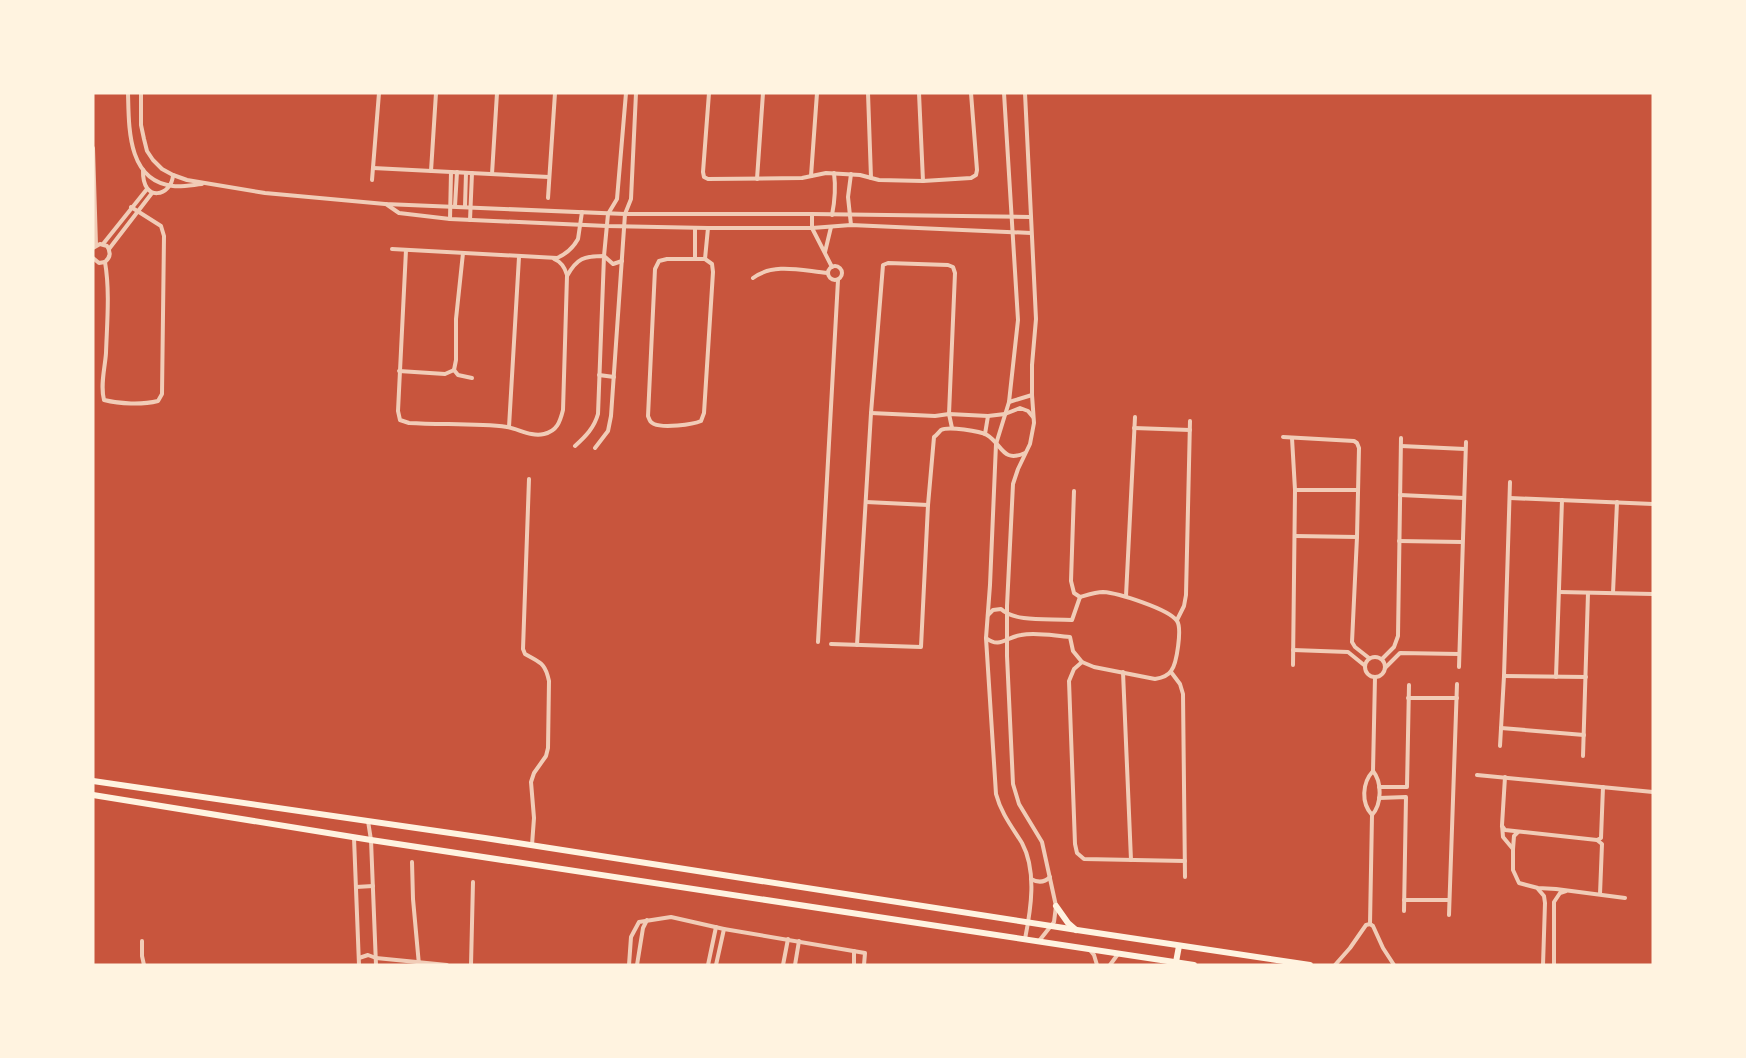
<svg xmlns="http://www.w3.org/2000/svg" width="1746" height="1058" viewBox="0 0 1746 1058" font-family="Commissioner,sans-serif">
	<rect width="100%" height="100%" fill="#c8553d"/>
	<g fill="none" stroke-linecap="round" stroke-linejoin="round">
		<!-- minor -->
		<g stroke="#f1ccb7" stroke-width="4">
			<path d="M128 93C129 127 127 181 173 186 182 187 192 185 202 184"/>
			<path d="M141 93V125L144 139 147 151 153 160 162 169 173 175 187 180 265 193 385 204 625 214H812L1030 217"/>
			<path d="M709 93 703 172 704 177 708 179 802 178 826 173 860 175 879 180 923 181 971 178 976 175 977 170 971 93"/>
			<path d="M868 93 871 178"/>
			<path d="M919 93 923 181"/>
			<path d="M1004 93 1018 320 1009 402 996 444 990 585 986 638 996 794C1001 813 1012 827 1022 843 1037 871 1031 909 1025 939"/>
			<path d="M1025 93 1036 319 1032 365V395L1034 423 1030 444 1018 469 1013 484 1007 606V656L1013 784 1019 804 1042 842 1056 906 1054 922 1039 941"/>
			<path d="M93 148 96 245"/>
			<path d="M373 168 549 177"/>
			<path d="M143 170C142 204 172 196 173 175"/>
			<path d="M431 171 436 93"/>
			<path d="M492 174 497 93"/>
			<path d="M851 174 848 197 851 225"/>
			<path d="M811 176 817 93"/>
			<path d="M757 179 763 93"/>
			<path d="M372 180 379 93"/>
			<path d="M548 198 555 93"/>
			<path d="M386 204 399 213 450 219 607 226 708 228H812L851 225 1031 233"/>
			<path d="M455 206 457 172"/>
			<path d="M465 206 466 173"/>
			<path d="M812 214V228L832 267"/>
			<path d="M832 215C835 200 836 188 834 173"/>
			<path d="M450 219 451 172"/>
			<path d="M470 220 472 173"/>
			<path d="M103 244 147 189"/>
			<path d="M93 248 100 244 107 246C111 252 111 257 105 262"/>
			<path d="M109 249 152 193"/>
			<path d="M392 249 557 258C566 254 573 248 578 239L582 212"/>
			<path d="M406 250 398 411 400 420 409 423C441 425 476 423 507 427 519 429 531 437 544 434 557 431 560 422 563 410L567 276C577 258 584 256 604 256L613 264 622 261"/>
			<path d="M825 252 831 227"/>
			<path d="M93 258 99 263 105 262"/>
			<path d="M554 259C562 262 565 268 567 275"/>
			<path d="M667 259H705L712 264 713 272 704 413 701 421C692 425 663 428 654 424 650 422 650 421 648 416L655 269 659 261Z"/>
			<path d="M695 259V228"/>
			<path d="M705 259 708 228"/>
			<path d="M105 262C110 291 107 323 106 353 105 368 100 385 104 400 120 404 142 405 158 401L162 394 164 236 161 226 131 207"/>
			<circle cx="835" cy="273" r="7"/>
			<path d="M753 278C774 262 803 271 828 273"/>
			<path d="M454 370 456 360V319L463 253"/>
			<path d="M454 370 458 375 472 378"/>
			<path d="M399 371 445 374 454 370"/>
			<path d="M599 375 614 377"/>
			<path d="M1009 402 1032 395"/>
			<path d="M871 413 935 416 949 414 988 416 1005 414 1020 408 1028 411 1033 417"/>
			<path d="M509 427 519 257"/>
			<path d="M1134 428 1190 430"/>
			<path d="M985 434 988 416"/>
			<path d="M1283 437 1354 441 1357 443 1359 448 1357 537 1352 642 1355 647 1369 658"/>
			<path d="M1292 438 1295 490 1293 665"/>
			<path d="M575 446C586 436 594 428 598 414L604 256 608 214 617 199 626 93"/>
			<path d="M1401 446 1465 449"/>
			<path d="M595 448 608 431 611 416 625 214 631 199 636 93"/>
			<path d="M529 479 523 649 525 654C540 663 545 662 549 681L548 748 546 756 534 773 531 782 534 818 532 845"/>
			<path d="M1295 490H1358"/>
			<path d="M1074 491 1071 581 1074 593 1080 597"/>
			<path d="M1400 495 1464 498"/>
			<path d="M1510 498 1653 504"/>
			<path d="M866 502 928 505"/>
			<path d="M1295 536 1357 537"/>
			<path d="M1399 541 1462 542"/>
			<path d="M1559 592 1653 594"/>
			<path d="M1613 593 1617 502"/>
			<path d="M1126 596 1135 417"/>
			<path d="M988 615 993 610 1001 609C1016 623 1051 618 1072 620L1080 597"/>
			<path d="M1177 620 1184 606 1186 595 1190 421"/>
			<path d="M986 638C1000 649 1006 637 1021 635 1037 632 1054 636 1070 637L1073 651 1082 662 1094 667 1155 679C1161 678 1168 676 1171 671 1177 664 1182 628 1177 621 1169 609 1118 593 1103 592 1096 592 1087 595 1080 597"/>
			<path d="M818 642 838 280"/>
			<path d="M831 644 921 647 928 505 934 437C937 435 939 432 941 430 948 426 980 431 987 435 1003 445 1002 463 1025 453"/>
			<path d="M857 645 871 413 883 265 888 263 948 265 953 267 955 273 949 414 952 428"/>
			<path d="M1293 650 1348 652 1364 665"/>
			<circle cx="1375" cy="667" r="10"/>
			<path d="M1382 659 1394 647 1398 636 1401 438"/>
			<path d="M1082 662 1074 669 1069 681 1075 844 1077 853 1084 859 1185 861"/>
			<path d="M1459 667 1466 442"/>
			<path d="M1385 668 1400 653 1459 654"/>
			<path d="M1123 672 1131 860"/>
			<path d="M1171 672 1180 684 1183 694 1185 877"/>
			<path d="M1504 676 1586 677"/>
			<path d="M1375 677 1373 771C1382 782 1382 804 1372 815L1370 924 1373 926 1383 948 1394 965"/>
			<path d="M1556 677 1562 500"/>
			<path d="M1408 698H1457"/>
			<path d="M1501 728 1584 735"/>
			<path d="M1500 746 1504 676 1510 482"/>
			<path d="M1583 756 1588 593"/>
			<path d="M1477 775 1653 792"/>
			<path d="M1505 777 1502 825 1503 837 1513 849V870L1519 883 1538 888 1556 889 1625 898"/>
			<path d="M1379 787H1407L1409 685"/>
			<path d="M1379 798 1406 797 1404 911"/>
			<path d="M1372 815C1361 803 1362 783 1373 771"/>
			<path d="M368 821 371 840 376 965"/>
			<path d="M1502 826 1505 830 1597 840"/>
			<path d="M354 838 359 965"/>
			<path d="M1513 849 1514 836 1518 832"/>
			<path d="M412 862 413 899 419 965"/>
			<path d="M1031 879C1038 883 1044 883 1050 877"/>
			<path d="M356 887 373 886"/>
			<path d="M1538 889 1544 896 1545 903 1543 965"/>
			<path d="M1600 894 1602 844 1597 840 1601 838 1603 787"/>
			<path d="M1404 900H1449"/>
			<path d="M1449 915 1457 684"/>
			<path d="M142 941V956L144 965"/>
			<path d="M1090 950 1094 955 1097 965"/>
			<path d="M359 958 368 955 376 958 447 965"/>
			<path d="M471 965 473 882"/>
			<path d="M629 965 631 937 639 922 671 917 724 929 865 953 864 965"/>
			<path d="M637 965 643 928 647 920"/>
			<path d="M708 965 716 927"/>
			<path d="M716 965 724 929"/>
			<path d="M783 965 788 939"/>
			<path d="M795 965 799 941"/>
			<path d="M854 965V951"/>
			<path d="M1110 965 1118 954"/>
			<path d="M1335 965 1350 948 1366 925 1370 924"/>
			<path d="M1554 965V902L1560 893 1566 891"/>
		</g>
		<!-- primary -->
		<g stroke="#fff3e0" stroke-width="6">
			<path d="M93 781 485 838 1077 930 1310 965"/>
			<path d="M93 795 371 840 1194 965"/>
			<path d="M1056 906 1068 923 1076 930"/>
			<path d="M1176 962 1179 946"/>
		</g>
	</g>
	<!-- border -->
	<rect width="1746" height="1058" fill="none" stroke="#fff3e0" stroke-width="189"/>
</svg>
